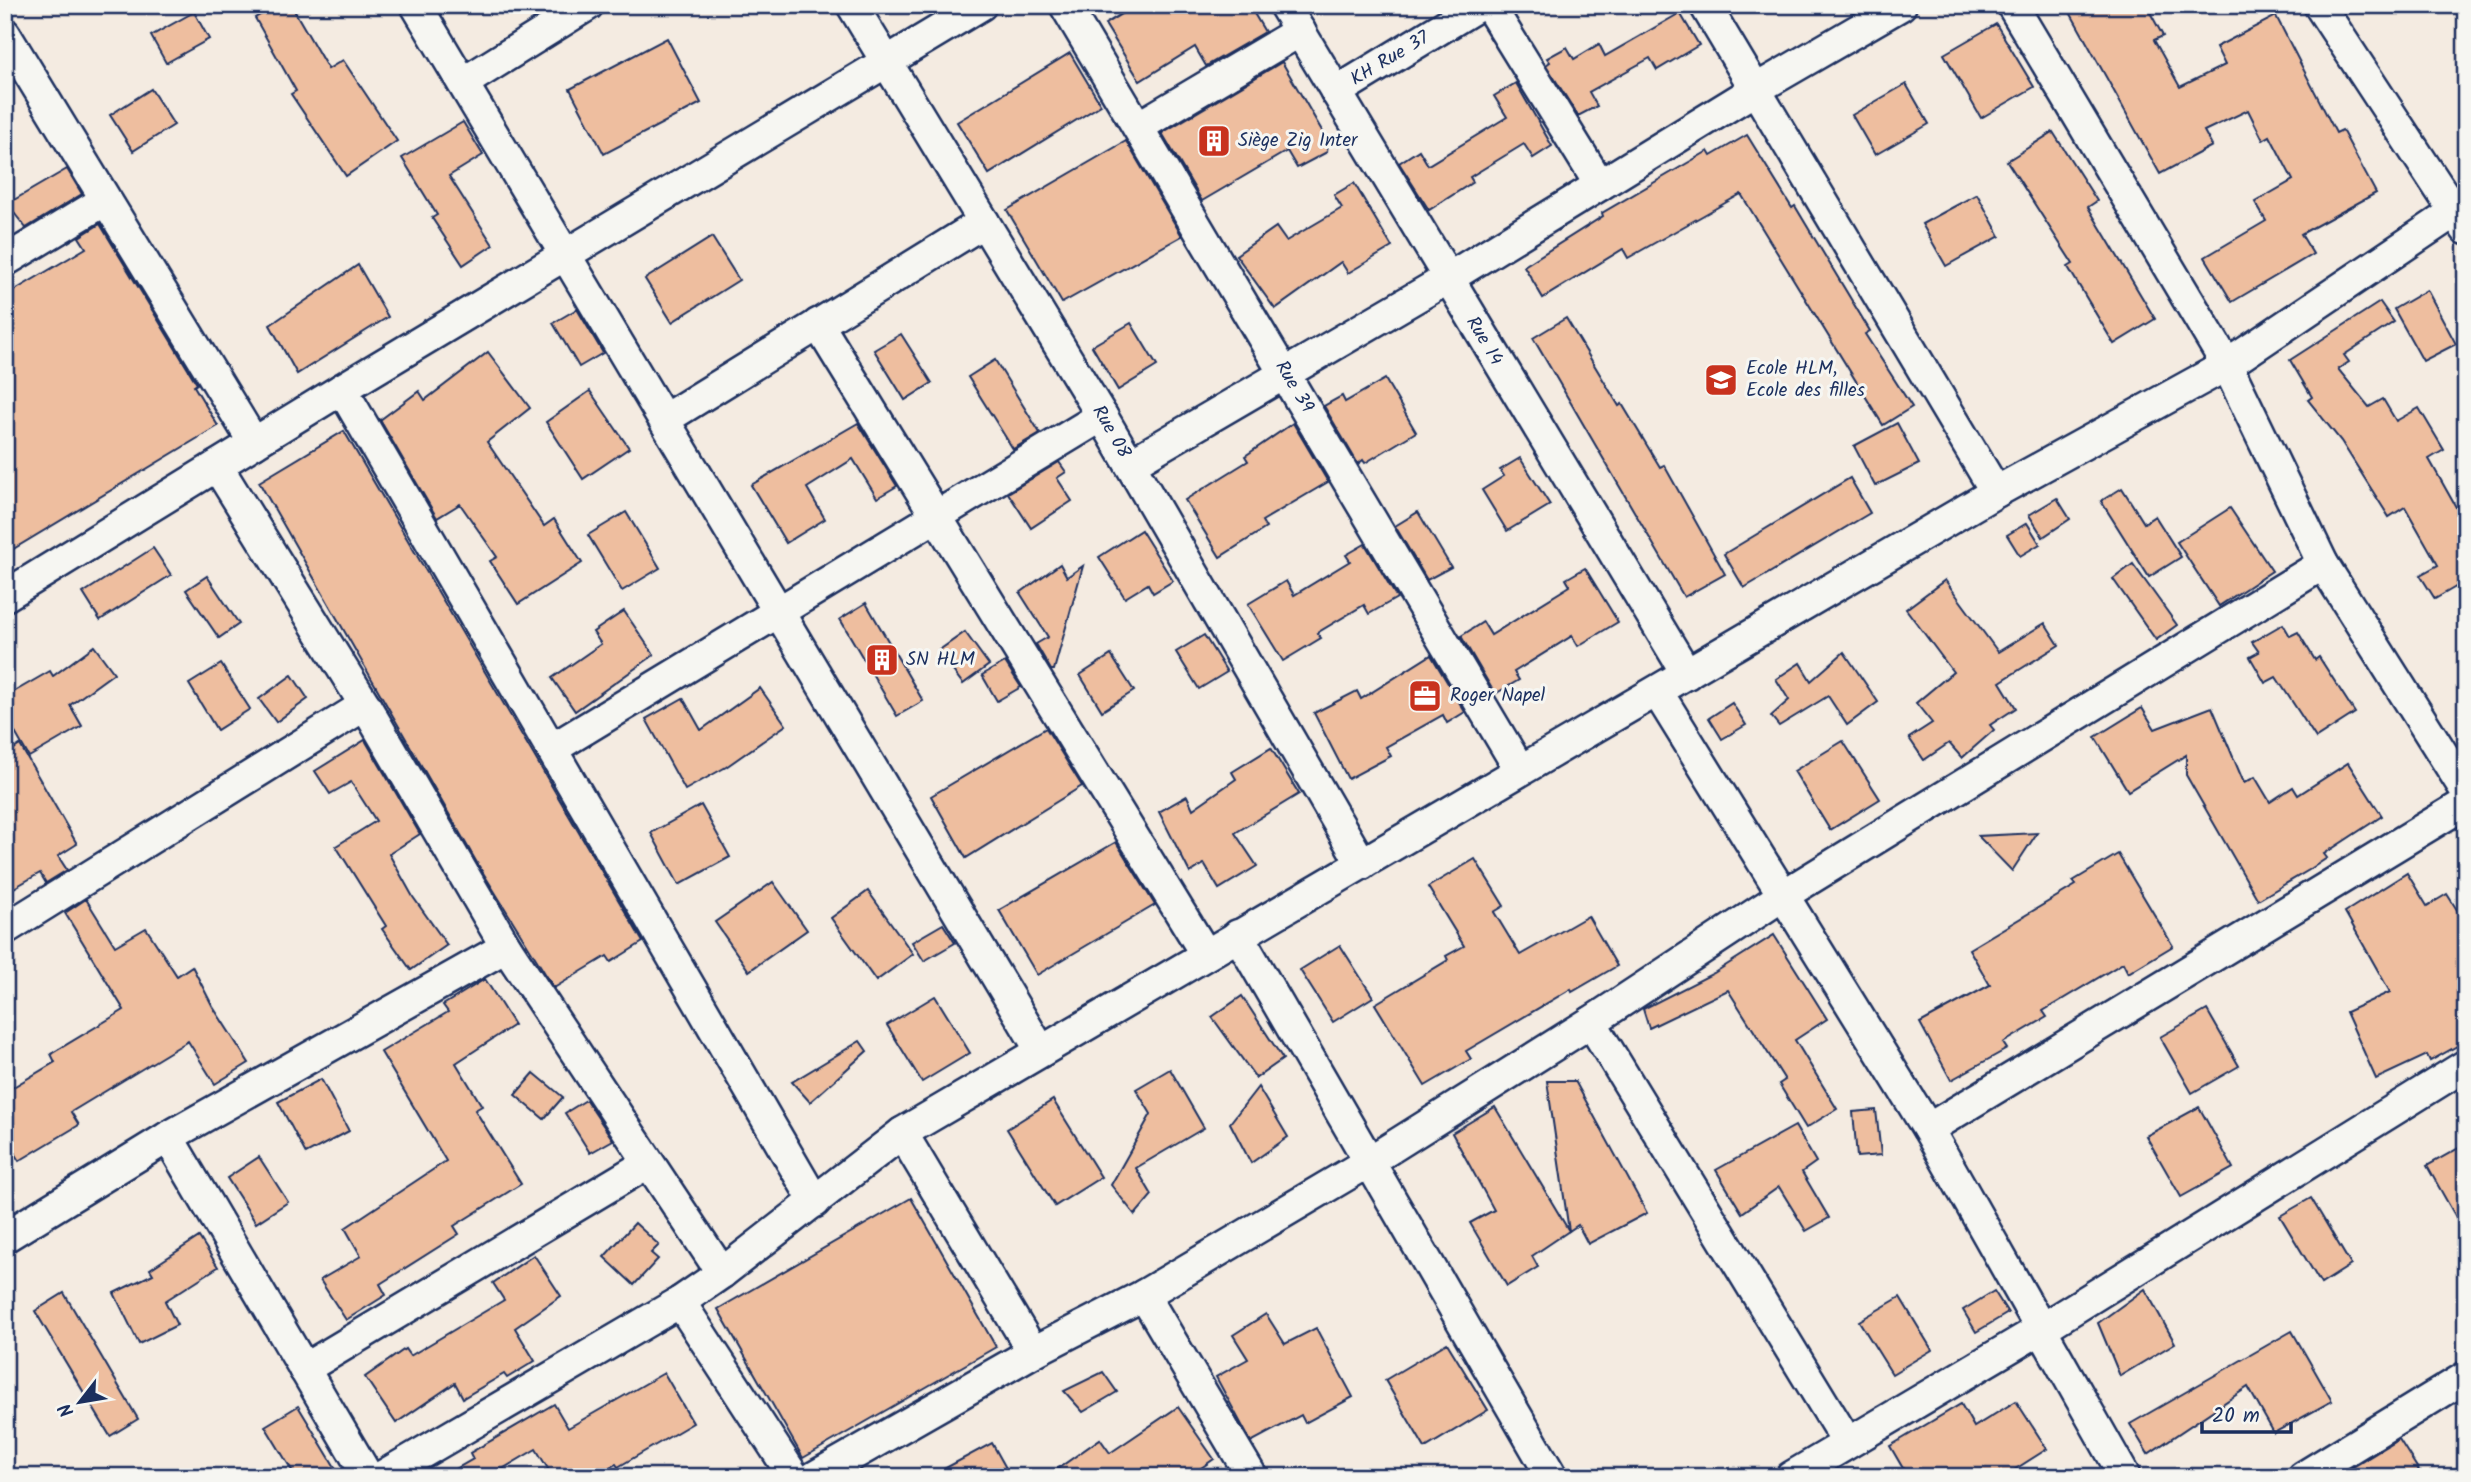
<svg xmlns="http://www.w3.org/2000/svg" width="2471" height="1482" viewBox="0 0 2471 1482" font-family="Kalam,sans-serif">
	<rect width="100%" height="100%" fill="#f4ebe1"/>
	<filter id="ink" filterUnits="userSpaceOnUse"><feTurbulence type="fractalNoise" baseFrequency=".0143" numOctaves="2"/><feDisplacementMap in="SourceGraphic" scale="14" xChannelSelector="R" yChannelSelector="G"/><feConvolveMatrix kernelMatrix="1 2 1 2 8 2 1 2 1" color-interpolation-filters="sRGB"/></filter>
	<g filter="url(#ink)">
		<!-- building -->
		<g fill="#eebe9f" stroke="#1b2f5e" stroke-width="2">
			<path d="M278 5H291L328 69 343 60 397 141 346 176 291 94 296 91 255 18Z"/>
			<path d="M1136 5H1249L1265 32 1206 66 1195 47 1140 81 1105 24Z"/>
			<path d="M2066 5H2146L2163 36 2154 40 2180 87 2225 65 2216 47 2276 16 2336 133 2342 130 2376 193 2301 234 2313 254 2232 302 2205 257 2266 221 2255 202 2293 180 2270 136 2263 140 2248 110 2204 131 2212 146 2160 174Z"/>
			<path d="M194 12 209 39 166 63 151 36Z"/>
			<path d="M1680 13 1699 45 1657 70 1650 58 1589 92 1597 106 1578 116 1546 65 1550 62 1547 58 1567 47 1574 59 1599 44 1605 56Z"/>
			<path d="M1996 24 2034 87 1981 118 1944 54Z"/>
			<path d="M667 38 701 103 604 154 570 89Z"/>
			<path d="M1070 53 1101 105 989 174 957 122Z"/>
			<path d="M1282 62 1328 141 1327 152 1297 168 1287 151 1202 201 1162 133Z"/>
			<path d="M1516 83 1552 146 1533 158 1524 144 1470 177 1473 182 1429 210 1399 163 1419 150 1428 165 1507 117 1494 96Z"/>
			<path d="M1906 84 1929 124 1875 155 1852 115Z"/>
			<path d="M151 89 174 125 133 151 110 115Z"/>
			<path d="M463 122 483 155 449 176 493 245 463 265 432 218 437 215 402 158Z"/>
			<path d="M2053 132 2097 201 2088 207 2155 319 2114 344 2068 267 2073 264 2007 161Z"/>
			<path d="M1747 135 1792 208 1795 206 1870 331 1865 334 1912 407 1883 425 1741 194 1628 258 1623 249 1543 298 1524 266 1603 216 1602 213 1708 151 1711 156Z"/>
			<path d="M1126 141 1182 236 1062 303 1007 210Z"/>
			<path d="M67 169 82 194 26 228 7 204Z"/>
			<path d="M1354 183 1392 247 1348 273 1341 262 1275 309 1236 255 1276 227 1286 241 1342 208 1334 195Z"/>
			<path d="M1977 194 2000 236 1946 266 1922 224Z"/>
			<path d="M100 224 197 384 194 386 218 426 5 554V296L86 248 79 237Z"/>
			<path d="M712 237 739 280 672 322 645 279Z"/>
			<path d="M358 265 388 317 297 374 270 325Z"/>
			<path d="M2427 290 2456 344 2423 361 2394 309Z"/>
			<path d="M2380 302 2394 322 2344 355 2349 362 2338 369 2369 407 2383 399 2396 421 2419 408 2444 450 2429 459 2466 525V581L2435 599 2420 575 2438 565 2405 507 2389 517 2341 441 2308 400 2312 397 2290 360Z"/>
			<path d="M577 309 603 353 579 367 553 323Z"/>
			<path d="M1566 318 1619 406 1622 404 1660 467 1664 465 1725 574 1684 597 1533 338Z"/>
			<path d="M1131 323 1157 366 1118 390 1092 346Z"/>
			<path d="M901 334 932 383 905 400 874 350Z"/>
			<path d="M488 352 530 408 487 442 544 526 554 519 582 563 518 604 490 561 497 557 460 504 437 518 380 420 419 391 425 400Z"/>
			<path d="M995 360 1040 433 1013 449 968 377Z"/>
			<path d="M1385 379 1416 432 1365 463 1363 460 1358 464 1324 406 1342 396 1345 402Z"/>
			<path d="M590 391 629 448 583 479 546 422Z"/>
			<path d="M858 423 897 486 877 498 853 459 807 488 825 519 786 543 751 485Z"/>
			<path d="M1293 423 1328 482 1262 521 1266 528 1220 557 1185 500 1248 461 1245 456Z"/>
			<path d="M1897 423 1919 464 1875 486 1854 446Z"/>
			<path d="M344 431 643 942 611 962 607 956 554 988 477 863 259 482Z"/>
			<path d="M1520 458 1550 505 1507 531 1482 490 1504 476 1500 470Z"/>
			<path d="M1059 462 1066 472 1057 478 1072 501 1031 528 1008 493Z"/>
			<path d="M1850 478 1870 513 1744 588 1724 554Z"/>
			<path d="M2122 488 2144 523 2155 516 2181 557 2149 577 2101 501Z"/>
			<path d="M2057 498 2070 519 2043 537 2029 515Z"/>
			<path d="M2230 508 2272 571 2219 606 2177 542Z"/>
			<path d="M626 512 660 568 622 591 588 535Z"/>
			<path d="M1418 512 1451 567 1427 580 1395 526Z"/>
			<path d="M2027 523 2040 544 2020 556 2007 535Z"/>
			<path d="M1141 530 1173 581 1153 593 1148 584 1125 598 1099 557Z"/>
			<path d="M1365 544 1397 598 1369 614 1364 605 1317 633 1321 638 1283 661 1248 604 1286 581 1294 595 1350 561 1346 555Z"/>
			<path d="M153 548 171 575 100 620 83 593Z"/>
			<path d="M1060 564 1067 577 1083 566 1054 670H1051L1036 644 1048 637 1020 593Z"/>
			<path d="M2133 564 2177 625 2156 640 2113 579Z"/>
			<path d="M1585 568 1618 622 1578 646 1572 636 1514 672 1519 680 1495 694 1461 636 1483 622 1491 635 1570 586 1566 579Z"/>
			<path d="M207 576 239 624 219 638 186 590Z"/>
			<path d="M1945 580 1998 652 2045 623 2059 645 2000 682 2016 708 1990 725 1994 730 1962 758 1949 743 1924 760 1909 738 1932 723 1916 703 1953 672 1906 609Z"/>
			<path d="M866 603 923 701 897 716 840 619Z"/>
			<path d="M624 611 654 655 575 711 552 678 601 644 593 632Z"/>
			<path d="M2283 624 2290 636 2298 632 2315 660 2319 657 2355 713 2316 738 2276 677 2265 683 2250 657 2259 652 2252 642Z"/>
			<path d="M965 632 989 665 963 684 938 651Z"/>
			<path d="M1204 635 1227 672 1199 689 1176 652Z"/>
			<path d="M94 646 114 673 70 705 82 726 29 757 5 715V697L50 671 53 676Z"/>
			<path d="M1844 652 1878 702 1847 725 1828 696 1779 726 1771 716 1789 700 1776 679 1800 663 1811 681Z"/>
			<path d="M1111 655 1134 691 1102 711 1080 675Z"/>
			<path d="M1431 655 1465 712 1447 723 1443 715 1386 747 1391 756 1348 779 1314 713 1357 691 1361 699Z"/>
			<path d="M1005 662 1021 687 997 701 982 675Z"/>
			<path d="M221 664 250 709 217 730 189 684Z"/>
			<path d="M292 675 308 699 276 722 259 699Z"/>
			<path d="M760 688 786 725 726 767 685 790 646 719 683 698 701 730Z"/>
			<path d="M1732 703 1746 725 1722 739 1709 718Z"/>
			<path d="M2212 707 2244 783 2255 777 2270 802 2293 787 2298 795 2348 763 2382 816 2324 854 2327 858 2309 870 2258 900 2186 775V755L2128 791 2095 737 2142 708 2155 729Z"/>
			<path d="M1046 728 1082 786 966 858 931 796Z"/>
			<path d="M365 740 420 834 389 854 413 897 447 945 411 970 382 929 386 926 336 846 376 821 351 782 330 794 315 771Z"/>
			<path d="M1843 741 1880 799 1830 830 1794 771Z"/>
			<path d="M20 745 77 844 58 856 67 870 46 883 40 873 5 893V755Z"/>
			<path d="M1271 748 1299 794 1235 833 1257 866 1219 889 1204 864 1190 873 1159 812 1187 796 1193 809 1236 779 1232 772Z"/>
			<path d="M701 805 730 857 679 885 651 833Z"/>
			<path d="M2037 833 2012 871 1978 836Z"/>
			<path d="M1116 842 1155 905 1037 975 999 910Z"/>
			<path d="M2118 854 2173 946 2128 973 2123 963 2043 1011 2047 1017 2003 1043 2007 1049 1951 1080 1920 1023 1990 985 1969 949 2076 885 2073 881Z"/>
			<path d="M1475 859 1504 906 1494 912 1520 955 1588 916 1617 966 1572 992 1571 989 1466 1051 1471 1059 1425 1086 1375 1004 1448 960 1446 956 1464 946 1428 887Z"/>
			<path d="M2407 873 2427 906 2447 894 2466 924V1041L2430 1061 2427 1055 2376 1079 2346 1012 2390 992 2345 912Z"/>
			<path d="M773 882 807 930 749 971 715 922Z"/>
			<path d="M868 891 913 954 876 981 831 918Z"/>
			<path d="M86 899 115 946 146 928 177 976 192 966 213 1007 249 1063 215 1084 188 1041 71 1112 79 1125 19 1161 5 1138V1092L55 1062 51 1054 124 1010 65 913Z"/>
			<path d="M943 924 955 943 924 961 912 942Z"/>
			<path d="M1774 935 1827 1019 1795 1040 1837 1109 1806 1128 1779 1084 1785 1080 1728 990 1649 1028 1643 1009 1714 973Z"/>
			<path d="M1340 945 1373 997 1333 1022 1300 970Z"/>
			<path d="M485 979 514 1025 456 1063 482 1106 475 1110 521 1184 454 1226 459 1234 380 1284 386 1295 346 1320 320 1280 361 1256 345 1228 446 1161 381 1052 448 1012 443 1005Z"/>
			<path d="M935 996 970 1053 922 1082 887 1025Z"/>
			<path d="M1242 996 1283 1059 1256 1078 1212 1017Z"/>
			<path d="M2207 1010 2239 1066 2192 1093 2160 1037Z"/>
			<path d="M860 1041 867 1051 810 1102 792 1082Z"/>
			<path d="M1170 1069 1204 1128 1136 1168 1152 1195 1135 1215 1111 1185 1151 1114 1136 1089Z"/>
			<path d="M534 1073 563 1097 544 1119 515 1095Z"/>
			<path d="M321 1079 349 1131 306 1154 278 1102Z"/>
			<path d="M1547 1081H1575L1647 1213 1588 1244 1578 1225 1569 1231Z"/>
			<path d="M1258 1087 1288 1137 1251 1163 1230 1123Z"/>
			<path d="M586 1100 613 1140 590 1153 565 1113Z"/>
			<path d="M1053 1100 1101 1177 1055 1206 1007 1129Z"/>
			<path d="M1495 1107 1569 1231 1532 1256 1538 1267 1507 1286 1470 1223 1494 1210 1452 1133Z"/>
			<path d="M2199 1107 2233 1168 2181 1197 2146 1136Z"/>
			<path d="M1876 1110 1881 1155 1857 1157 1853 1112Z"/>
			<path d="M1795 1126 1816 1162 1802 1172 1829 1218 1806 1231 1779 1187 1742 1213 1716 1170Z"/>
			<path d="M2466 1144V1235L2427 1166Z"/>
			<path d="M259 1157 288 1202 256 1223 227 1178Z"/>
			<path d="M911 1198 996 1347 803 1458 718 1309Z"/>
			<path d="M2311 1198 2351 1265 2321 1284 2280 1216Z"/>
			<path d="M635 1223 659 1245 651 1253 658 1259 634 1285 604 1257Z"/>
			<path d="M199 1237 218 1267 165 1301 177 1325 139 1344 114 1293 153 1274 150 1269Z"/>
			<path d="M534 1255 561 1296 515 1328 535 1361 507 1378 504 1374 463 1398 455 1383 396 1423 365 1377 405 1349 410 1356 504 1300 493 1283Z"/>
			<path d="M2145 1289 2175 1343 2120 1376 2098 1323Z"/>
			<path d="M1994 1291 2008 1313 1976 1332 1963 1310Z"/>
			<path d="M64 1293 138 1419 110 1436 35 1311Z"/>
			<path d="M1900 1297 1932 1350 1892 1374 1859 1321Z"/>
			<path d="M1266 1314 1285 1344 1316 1328 1353 1397 1305 1423 1301 1415 1251 1442 1216 1377 1248 1359 1233 1335Z"/>
			<path d="M2292 1331 2332 1401 2274 1433 2248 1387 2148 1454 2130 1424Z"/>
			<path d="M1447 1343 1488 1410 1425 1448 1385 1380Z"/>
			<path d="M1103 1372 1117 1392 1083 1412 1064 1391Z"/>
			<path d="M664 1373 693 1423 618 1467 616 1464 593 1477H553L536 1449 489 1477H442L473 1459 470 1453 554 1404 568 1428Z"/>
			<path d="M2016 1401 2047 1449 2003 1477H1908L1890 1446 1961 1404 1974 1427Z"/>
			<path d="M298 1406 341 1477H296L265 1426Z"/>
			<path d="M1178 1407 1214 1459 1188 1477H1046L1100 1439 1110 1453Z"/>
			<path d="M2399 1439 2423 1477H2337Z"/>
			<path d="M992 1443 1011 1477H929Z"/>
		</g>
		<g fill="none" stroke-linecap="round" stroke-linejoin="round">
			<defs>
				<g id="minor">
					<path d="M416 5 1041 1051"/>
					<path d="M852 5 1102 416 1362 864"/>
					<path d="M1065 5 1520 770"/>
					<path d="M1284 5 1687 674"/>
					<path d="M1489 5 1600 185"/>
					<path d="M1705 5 1996 492"/>
					<path d="M2012 5 2227 365 2323 564 2466 791"/>
					<path d="M2319 5 2466 229"/>
					<path d="M5 34 254 443"/>
					<path d="M463 83 588 5"/>
					<path d="M1336 92 1479 5"/>
					<path d="M1138 127 1300 31"/>
					<path d="M5 261 104 201"/>
					<path d="M818 324 1205 953"/>
					<path d="M342 389 815 1202"/>
					<path d="M665 419 984 222"/>
					<path d="M1130 464 1447 279 1753 91 1901 5"/>
					<path d="M217 466 365 705 506 947 722 1273"/>
					<path d="M5 596 342 389 981 5"/>
					<path d="M1658 693 1928 1129 2125 1477"/>
					<path d="M552 749 1102 416"/>
					<path d="M5 929 365 705"/>
					<path d="M1238 935 1552 1477"/>
					<path d="M1591 1022 1847 1442"/>
					<path d="M1928 1129 2466 803"/>
					<path d="M902 1133 1033 1352"/>
					<path d="M168 1137 368 1477"/>
					<path d="M5 1237 168 1137 506 947"/>
					<path d="M1144 1295 1252 1477"/>
					<path d="M680 1302 794 1477"/>
					<path d="M304 1369 648 1163"/>
					<path d="M381 1477 680 1302 722 1273 902 1133 1996 492 2227 365 2466 204"/>
					<path d="M814 1477 1033 1352 1144 1295 1367 1163 1591 1022 1782 896 2323 564"/>
					<path d="M1791 1477 2041 1329 2466 1065"/>
					<path d="M2303 1477 2466 1377"/>
				</g>
			</defs>
			<!-- minor casing -->
			<use href="#minor" stroke="#1b2f5e" stroke-width="35"/>
			<!-- minor -->
			<use href="#minor" stroke="#f6f6f2" stroke-width="30"/>
		</g>
	</g>
	<!-- icons -->
	<defs>
		<symbol id="building-square" viewBox="-11 -11 22 22"><rect x="-9" y="-9" width="18" height="18" rx="4" fill="#c8321e" stroke="#f6f6f2"/><path d="M-4-6H4V6H1V3H-1V6H-4ZM-2.5-4.3h1.7v1.8h-1.7ZM.8-4.3h1.7v1.8H.8ZM-2.5-1h1.7V.8h-1.7ZM.8-1h1.7V.8H.8Z" fill="#fff"/></symbol>
		<symbol id="school-square" viewBox="-11 -11 22 22"><rect x="-9" y="-9" width="18" height="18" rx="4" fill="#c8321e" stroke="#f6f6f2"/><path d="M0-5L7-2L0 1L-7-2ZM-4 1L0 2.5L4 1V4Q0 6-4 4Z" fill="#fff"/></symbol>
		<symbol id="office-square" viewBox="-11 -11 22 22"><rect x="-9" y="-9" width="18" height="18" rx="4" fill="#c8321e" stroke="#f6f6f2"/><path d="M-6-3h4V-5.5h4V-3h4V5H-6ZM-1-4.5V-3h2v-1.5ZM-6 0V1H6V0Z" fill="#fff"/></symbol>
	</defs>
	<g fill-rule="evenodd">
		<use href="#building-square" x="1195" y="122" width="38" height="38"/>
		<use href="#school-square" x="1702" y="361" width="38" height="38"/>
		<use href="#building-square" x="863" y="641" width="38" height="38"/>
		<use href="#office-square" x="1406" y="677" width="38" height="38"/>
	</g>
	<g text-anchor="middle" dominant-baseline="central" stroke-width="6" stroke-linejoin="round" paint-order="stroke">
		<!-- street labels -->
		<g font-size="19" fill="#1b2f5e" stroke="#f6f6f2">
			<text transform="translate(1390 59) rotate(-31)">KH Rue 37</text>
			<text transform="translate(1484 341) rotate(59)">Rue 14</text>
			<text transform="translate(1294 387) rotate(59)">Rue 39</text>
			<text transform="translate(1111 432) rotate(60)">Rue 08</text>
		</g>
		<!-- poi labels -->
		<g font-size="19" fill="#1b2f5e" stroke="#f6f6f2" text-anchor="start">
			<text x="1238" y="141">Siège Zig Inter</text>
			<text x="1746" y="369">Ecole HLM,<tspan x="1746" dy="22">Ecole des filles</tspan></text>
			<text x="906" y="660">SN HLM</text>
			<text x="1450" y="696">Roger Napel</text>
		</g>
	</g>
	<!-- margin -->
	<rect width="2471" height="1482" fill="none" stroke="#f6f6f2" stroke-width="28"/>
	<rect x="14" y="14" width="2443" height="1454" fill="none" stroke="#1b2f5e" stroke-width="2.5" filter="url(#ink)"/>
	<!-- north arrow -->
	<g transform="translate(80 1402) rotate(239)" stroke="#f6f6f2" stroke-width="5" paint-order="stroke">
	<path d="M0-5L12 26L0 18L-12 26Z" fill="#1b2f5e"/>
	<text y="-10" font-size="19" font-weight="bold" text-anchor="middle" fill="#1b2f5e">N</text>
	</g>
	<!-- scale -->
	<path d="M2202 1422v10h89v-10" fill="none" stroke="#1b2f5e" stroke-width="3.5"/>
	<text x="2212" y="1422" font-size="21" fill="#1b2f5e" stroke="#f6f6f2" stroke-width="5" paint-order="stroke">20 m</text>
</svg>
